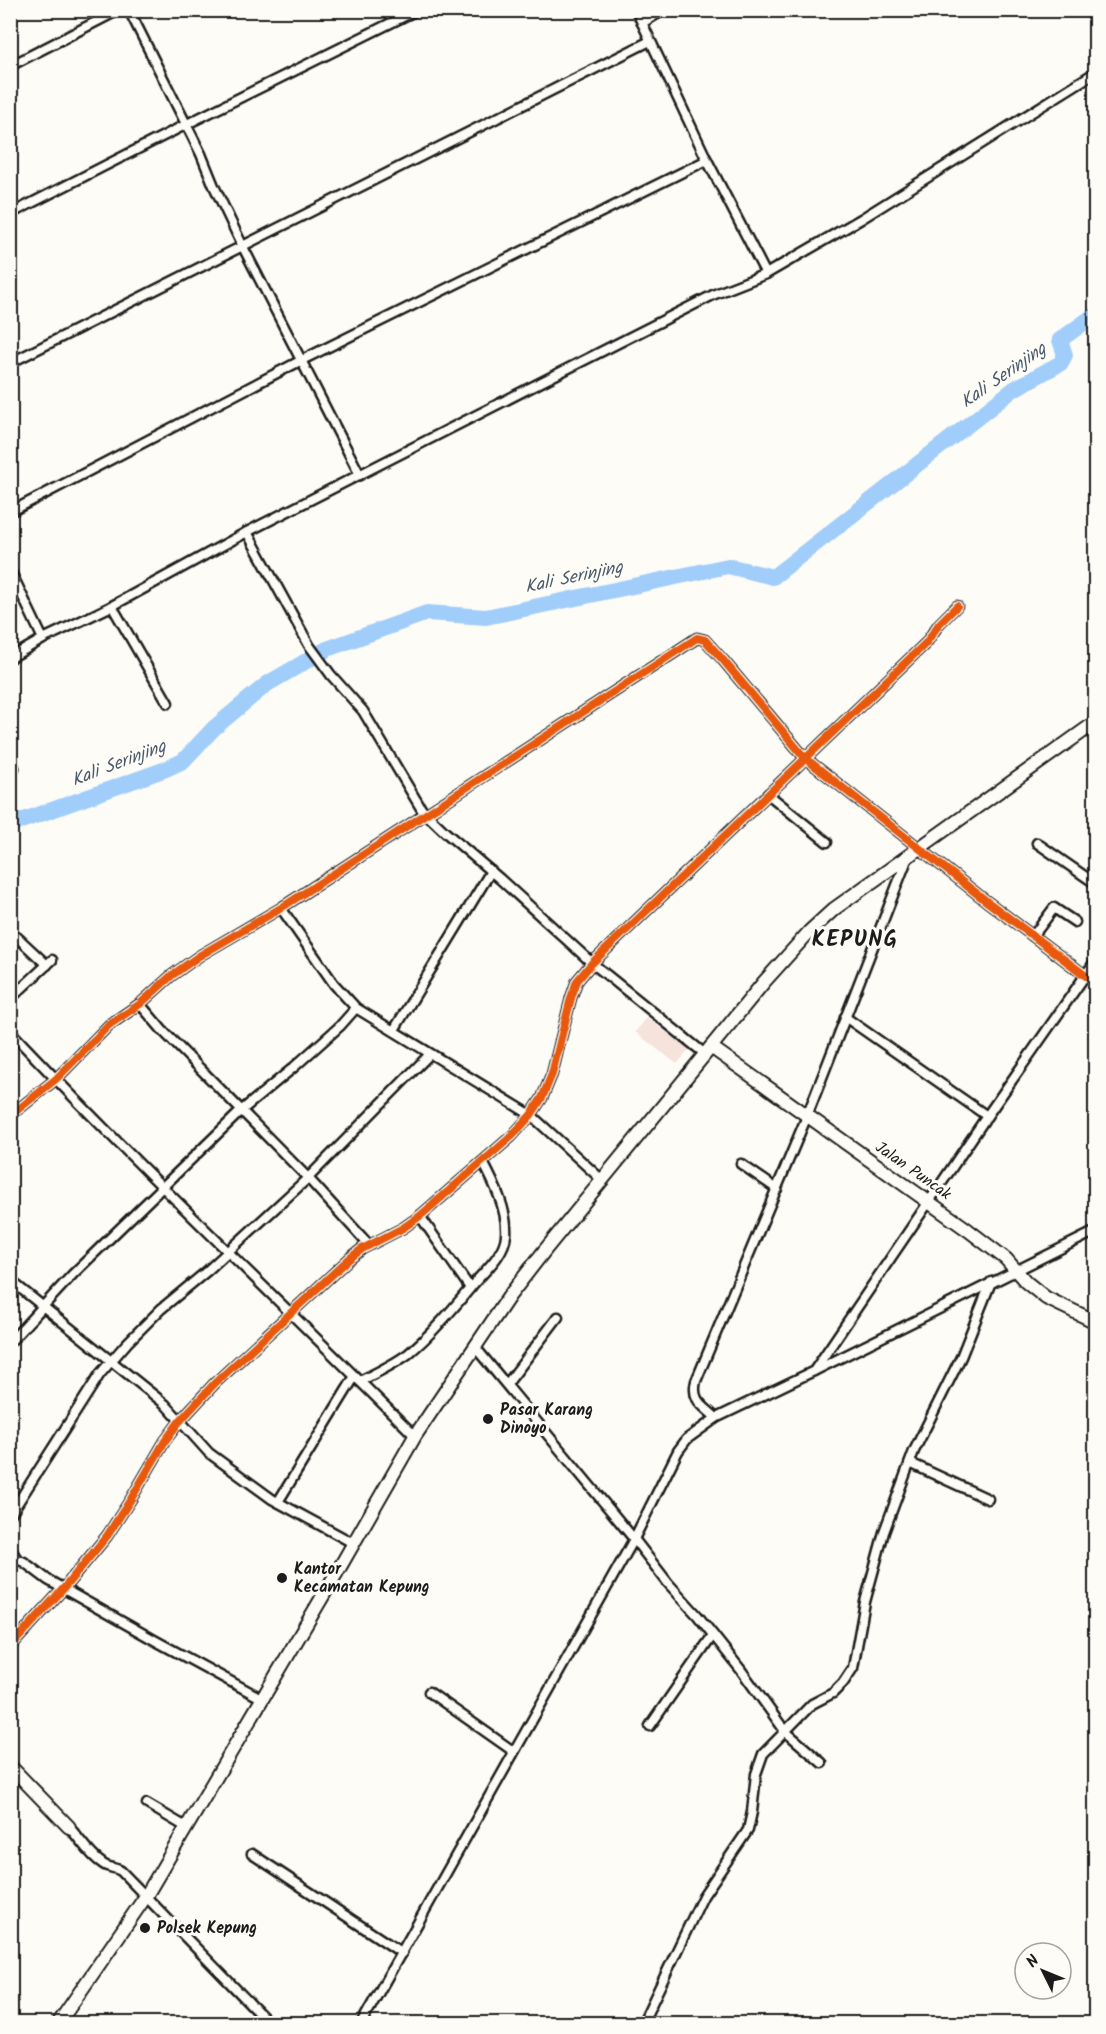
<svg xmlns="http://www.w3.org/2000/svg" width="1106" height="2034" viewBox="0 0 1106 2034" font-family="Kalam,sans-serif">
	<rect width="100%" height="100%" fill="#fdfcf7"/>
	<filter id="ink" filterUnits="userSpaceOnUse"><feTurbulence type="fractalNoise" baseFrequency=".0167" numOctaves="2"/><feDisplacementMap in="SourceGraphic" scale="12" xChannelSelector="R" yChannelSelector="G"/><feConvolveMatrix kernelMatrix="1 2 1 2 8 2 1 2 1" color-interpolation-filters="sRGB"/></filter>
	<g filter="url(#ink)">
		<!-- built -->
		<path fill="#f5e3dc" d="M647 1018 690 1049 677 1064 635 1032Z"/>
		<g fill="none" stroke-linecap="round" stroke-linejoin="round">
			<!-- river -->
			<path stroke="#a1cdfb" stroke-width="16" d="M10 825 166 769 183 761 214 728 267 684 327 649 427 613 486 617 728 566 773 577 1014 389 1061 363 1065 355 1060 340 1096 314"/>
			<defs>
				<g id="street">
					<path d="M129 10 201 154 214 186 243 247 360 475"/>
					<path d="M636 10 707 160 766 274"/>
					<path d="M642 23 664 10"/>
					<path d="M10 66 119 10"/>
					<path d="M10 214 187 124 417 10"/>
					<path d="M10 363 650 41"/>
					<path d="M10 512 300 361 707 160"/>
					<path d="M247 532 309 645 331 675 363 711 422 810 445 832 500 879 592 963 705 1054"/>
					<path d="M10 570 43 639"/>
					<path d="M112 606 168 703"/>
					<path d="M10 658 43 639 112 606 247 532 563 371 715 294 766 274 861 219 1096 72"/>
					<path d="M10 758 14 768 10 776"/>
					<path d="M768 794 827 842"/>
					<path d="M1037 843 1096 884"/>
					<path d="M281 908 334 984 356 1008 531 1115 602 1180"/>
					<path d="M1033 936 1054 908 1075 922"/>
					<path d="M17 937 47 965"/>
					<path d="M10 999 52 960"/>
					<path d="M140 1004 163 1031 308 1178 369 1245"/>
					<path d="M845 1017 987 1116"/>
					<path d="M394 1030 491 871"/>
					<path d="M10 1031C141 1170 280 1301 415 1436"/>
					<path d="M10 1116 56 1079 109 1025 140 1004 171 976 199 956 281 908 697 638 705 640 723 660 805 758 985 900 1086 976"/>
					<path d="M741 1164 777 1189"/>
					<path d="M420 1216 470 1288"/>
					<path d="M10 1280 165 1404 209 1453 272 1499 353 1543"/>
					<path d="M10 1342 73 1274 242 1110 293 1068 340 1026 356 1008"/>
					<path d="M475 1347 634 1539 668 1583 698 1616 741 1670 785 1731 822 1763"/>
					<path d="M814 1371 1096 1231"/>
					<path d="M360 1381C376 1373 393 1365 408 1354 432 1334 451 1311 471 1287 483 1272 504 1256 506 1235 508 1211 494 1183 483 1162"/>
					<path d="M507 1384 558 1317"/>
					<path d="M716 1418C703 1405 691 1401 696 1381L807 1116 908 857"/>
					<path d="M910 1463 988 1499"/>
					<path d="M278 1502 355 1376"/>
					<path d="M10 1515 100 1374 127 1343 161 1309 207 1271 308 1178 430 1054"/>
					<path d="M10 1548 17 1559"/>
					<path d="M10 1562 17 1559 24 1562 48 1580 156 1641 261 1698"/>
					<path d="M10 1647 64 1588 107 1536 131 1499 165 1441 179 1422 215 1383 349 1259 362 1249 403 1228 420 1216 512 1136 531 1115 542 1098 552 1074 571 998 577 981 592 963 926 643 939 624 957 606"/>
					<path d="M429 1692 513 1751"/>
					<path d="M650 1726 713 1635"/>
					<path d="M147 1804 186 1827"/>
					<path d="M69 1827C80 1839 89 1855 103 1864 108 1868 115 1867 121 1871L270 2024"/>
					<path d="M252 1854 402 1953"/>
					<path d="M361 2024 633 1541 678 1451 687 1439 716 1418 814 1371 987 1116 1096 960"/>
					<path d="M642 2024 703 1896 748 1830 752 1812 756 1774 763 1754 812 1704 833 1693 843 1683 853 1668 865 1602 884 1532 914 1451 961 1357 991 1282"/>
				</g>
				<g id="secondary">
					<path d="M711 1047 968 1230 1006 1259 1026 1282 1046 1298 1096 1322"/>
					<path d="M10 1766 69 1827"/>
					<path d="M58 2024 146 1896 340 1567 415 1436 510 1295 545 1250 764 982 809 932 834 909 1096 722"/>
				</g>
			</defs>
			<!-- street casing -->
			<use href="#street" stroke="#1c1c1c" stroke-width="13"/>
			<!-- secondary casing -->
			<use href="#secondary" stroke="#1c1c1c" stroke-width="16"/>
			<!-- street -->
			<use href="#street" stroke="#fdfcf7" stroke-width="8"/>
			<!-- secondary -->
			<use href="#secondary" stroke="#fdfcf7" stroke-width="12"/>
			<defs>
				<g id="cycleway">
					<path d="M10 1116 56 1079 109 1025 140 1004 171 976 199 956 281 908 697 638 705 640 723 660 805 758 985 900 1086 976"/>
					<path d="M10 1647 64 1588 107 1536 131 1499 165 1441 179 1422 215 1383 349 1259 362 1249 403 1228 420 1216 512 1136 531 1115 542 1098 552 1074 571 998 577 981 592 963 926 643 939 624 957 606"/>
				</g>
			</defs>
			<!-- cycleway casing -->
			<use href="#cycleway" stroke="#fdfcf7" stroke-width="11"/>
			<!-- cycleway -->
			<use href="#cycleway" stroke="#e8590c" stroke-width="8"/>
		</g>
	</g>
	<!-- markers -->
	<g fill="#1c1c1c" stroke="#fdfcf7" stroke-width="2">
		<circle cx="488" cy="1419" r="6"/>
		<circle cx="282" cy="1578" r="6"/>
		<circle cx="145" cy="1928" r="6"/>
	</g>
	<g text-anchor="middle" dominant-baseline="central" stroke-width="6" stroke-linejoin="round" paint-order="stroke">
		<!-- street labels -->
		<g font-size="16" fill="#1c1c1c" stroke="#fdfcf7">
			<text transform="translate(913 1171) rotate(35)">Jalan Puncak</text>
		</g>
		<!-- poi labels -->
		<g font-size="16" font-weight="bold" fill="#1c1c1c" stroke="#fdfcf7" text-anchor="start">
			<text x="500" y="1410">Pasar Karang<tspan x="500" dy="18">Dinoyo</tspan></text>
			<text x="294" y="1569">Kantor<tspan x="294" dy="18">Kecamatan Kepung</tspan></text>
			<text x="157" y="1928">Polsek Kepung</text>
		</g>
		<!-- water labels -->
		<g font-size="18" font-style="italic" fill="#4b5a6a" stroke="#fdfcf7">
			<text transform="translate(1004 376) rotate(-35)">Kali Serinjing</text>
			<text transform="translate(574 578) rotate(-12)">Kali Serinjing</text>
			<text transform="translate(119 764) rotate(-21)">Kali Serinjing</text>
		</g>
		<!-- district labels -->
		<g font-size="22" font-weight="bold" letter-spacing="1.5" fill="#1c1c1c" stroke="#fdfcf7">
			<text x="855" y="940">KEPUNG</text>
		</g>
	</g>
	<!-- margin -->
	<rect width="1106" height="2034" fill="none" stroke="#fdfcf7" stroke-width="36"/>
	<rect x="18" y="18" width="1070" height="1998" fill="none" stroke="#1c1c1c" stroke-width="2" filter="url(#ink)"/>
	<!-- north arrow -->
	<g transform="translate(1043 1971) rotate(313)"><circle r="28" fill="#fdfcf7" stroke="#a3a29f" stroke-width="1.5"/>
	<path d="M0-4.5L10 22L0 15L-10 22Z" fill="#1c1c1c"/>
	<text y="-9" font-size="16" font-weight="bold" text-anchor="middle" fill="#1c1c1c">N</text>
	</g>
</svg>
